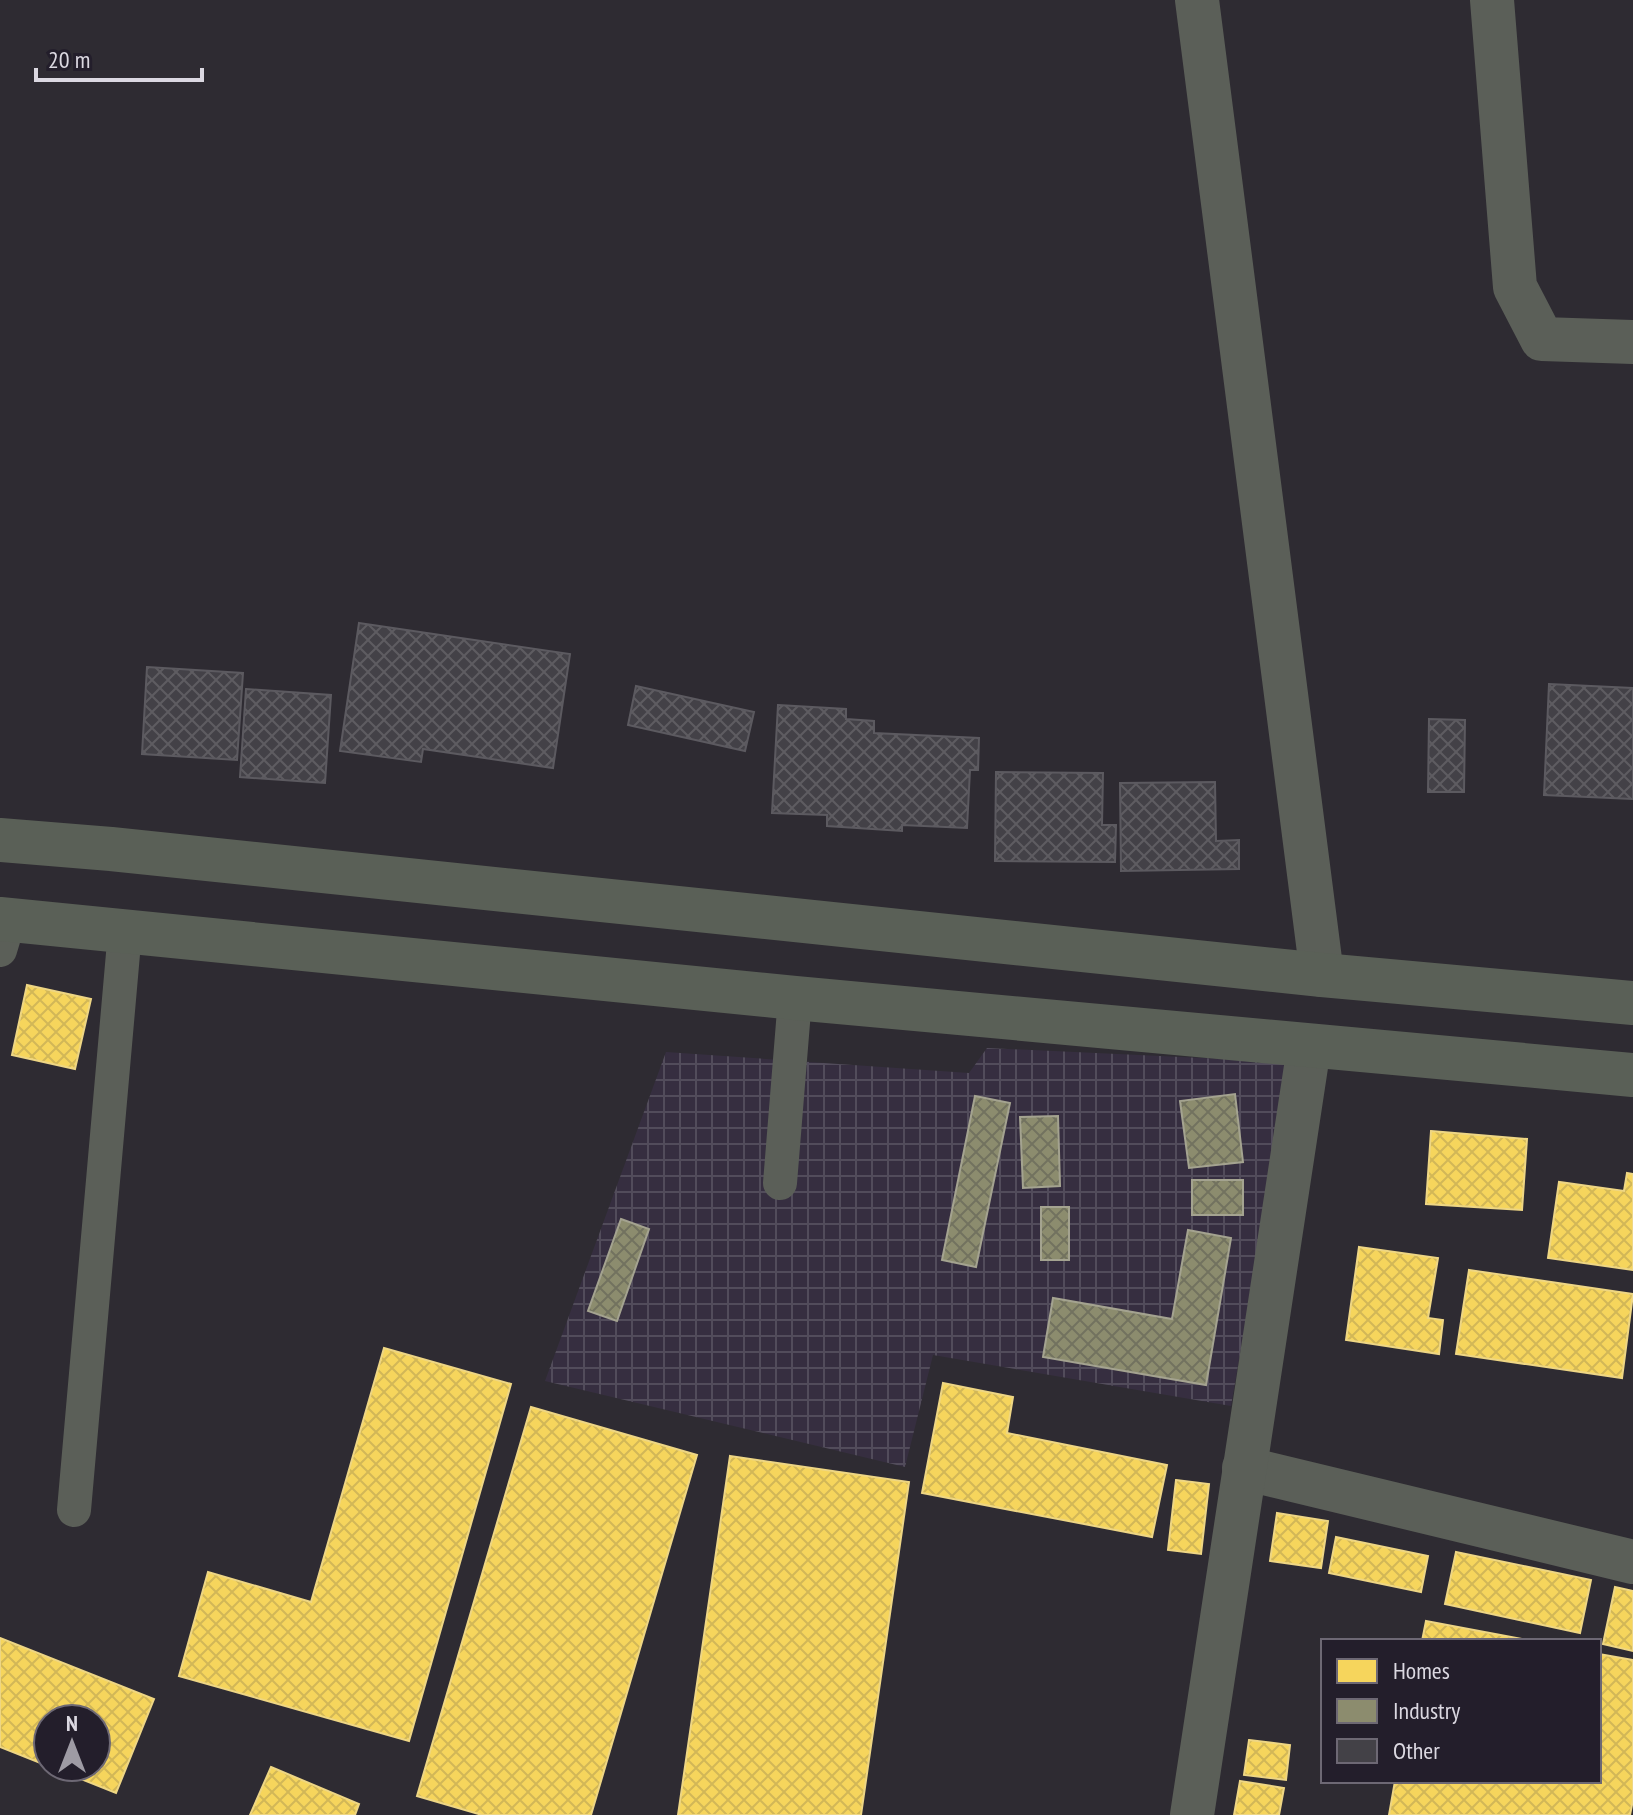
<svg xmlns="http://www.w3.org/2000/svg" width="1633" height="1815" viewBox="0 0 1633 1815" font-family="'PT Sans Narrow',sans-serif">
	<defs>
		<pattern id="industrial-grid" width="8" height="8" patternUnits="userSpaceOnUse" patternTransform="scale(2)"><rect width="8" height="8" fill="#362e40"/><path d="M0 4h8M4 0v8" fill="none" stroke="#524c5b"/></pattern>
		<pattern id="homes-cross-hatch" width="8" height="8" patternUnits="userSpaceOnUse" patternTransform="scale(2)"><rect width="8" height="8" fill="#f6d55c"/><path d="M0 0l8 8M0 8l8-8" fill="none" stroke="#d2b757"/></pattern>
		<pattern id="industry-cross-hatch" width="8" height="8" patternUnits="userSpaceOnUse" patternTransform="scale(2)"><rect width="8" height="8" fill="#8c8c6e"/><path d="M0 0l8 8M0 8l8-8" fill="none" stroke="#72725f"/></pattern>
		<pattern id="building-cross-hatch" width="8" height="8" patternUnits="userSpaceOnUse" patternTransform="scale(2)"><rect width="8" height="8" fill="#434147"/><path d="M0 0l8 8M0 8l8-8" fill="none" stroke="#5e5c61"/></pattern>
	</defs>
	<rect width="100%" height="100%" fill="#2e2b32"/>
	<!-- industrial -->
	<path fill="url(#industrial-grid)" d="M987 1048 1291 1062 1231 1406 933 1355 905 1467 545 1381 666 1052 969 1073Z"/>
	<!-- homes -->
	<g fill="url(#homes-cross-hatch)" stroke="#eed684" stroke-width="2">
		<path d="M27 985 91 999 75 1069 12 1055Z"/>
		<path d="M1431 1131 1527 1139 1522 1210 1426 1204Z"/>
		<path d="M1627 1173 1633 1174V1270L1548 1258 1559 1182 1624 1191Z"/>
		<path d="M1359 1247 1438 1258 1428 1318 1443 1320 1439 1354 1346 1340Z"/>
		<path d="M1469 1270 1633 1294 1622 1378 1456 1354Z"/>
		<path d="M384 1348 511 1384 409 1741 179 1676 208 1572 311 1602Z"/>
		<path d="M943 1383 1013 1397 1007 1433 1167 1465 1152 1537 922 1493Z"/>
		<path d="M531 1407 697 1455 591 1815H482L417 1796Z"/>
		<path d="M730 1456 909 1482 861 1815H678Z"/>
		<path d="M1176 1480 1209 1484 1201 1554 1168 1550Z"/>
		<path d="M1277 1513 1328 1521 1321 1568 1270 1561Z"/>
		<path d="M1336 1537 1428 1556 1421 1592 1329 1573Z"/>
		<path d="M1456 1552 1591 1580 1580 1633 1445 1604Z"/>
		<path d="M1615 1587 1633 1591V1651L1603 1644Z"/>
		<path d="M1426 1621 1533 1641H1422Z"/>
		<path d="M0 1638 154 1699 116 1793 51 1767H96V1719H48V1766L0 1747Z"/>
		<path d="M1599 1654 1633 1660V1800L1630 1815H1389L1395 1781H1599Z"/>
		<path d="M1249 1740 1290 1745 1286 1780 1244 1775Z"/>
		<path d="M271 1767 359 1804 355 1815H250Z"/>
		<path d="M1240 1781 1284 1788 1279 1815H1234Z"/>
	</g>
	<!-- industry -->
	<g fill="url(#industry-cross-hatch)" stroke="#a4a390" stroke-width="2">
		<path d="M1235 1094 1243 1162 1189 1168 1180 1101Z"/>
		<path d="M975 1096 1010 1103 976 1267 942 1260Z"/>
		<path d="M1058 1116 1060 1186 1023 1188 1020 1117Z"/>
		<rect x="1192" y="1180" width="51" height="35"/>
		<rect x="1041" y="1207" width="28" height="53"/>
		<path d="M621 1219 649 1229 617 1321 588 1311Z"/>
		<path d="M1188 1230 1231 1238 1206 1385 1043 1357 1053 1298 1172 1319Z"/>
	</g>
	<!-- building -->
	<g fill="url(#building-cross-hatch)" stroke="#5c5a60" stroke-width="2">
		<path d="M359 623 570 654 553 768 423 749 421 762 340 751Z"/>
		<path d="M147 667 243 673 237 760 142 754Z"/>
		<path d="M1549 684 1633 688V799L1544 795Z"/>
		<path d="M636 686 754 712 745 751 628 725Z"/>
		<path d="M246 689 331 695 325 783 240 777Z"/>
		<path d="M778 705 846 709V719L874 721V733L979 738 978 770H970L967 828 902 825V831L827 826V815L772 813Z"/>
		<path d="M1429 719 1465 720 1464 792H1428Z"/>
		<path d="M996 772 1103 773 1102 825H1116L1115 862 995 861Z"/>
		<path d="M1215 782 1216 841 1239 840V869L1121 871 1120 783Z"/>
	</g>
	<g fill="none" stroke-linecap="round" stroke-linejoin="round">
		<!-- lane -->
		<g stroke="#5b5f58" stroke-width="34">
			<path d="M0 950 9 920"/>
			<path d="M780 1183 795 998"/>
			<path d="M74 1510 125 931"/>
		</g>
		<!-- street -->
		<g stroke="#5b5f58" stroke-width="44">
			<path d="M1197 0 1322 975"/>
			<path d="M1492 0 1515 287 1542 339 1633 342"/>
			<path d="M1244 1468 1633 1562"/>
			<path d="M1192 1815 1309 1047"/>
		</g>
		<!-- secondary -->
		<g stroke="#5a6057" stroke-width="44">
			<path d="M0 840 111 849 1322 975 1633 1003"/>
			<path d="M0 919 795 998 1633 1075"/>
		</g>
	</g>
	<!-- legend -->
	<rect x="1321" y="1639" width="280" height="144" fill="#231e2b" stroke="#6d6874" stroke-width="2"/>
	<rect x="1337" y="1659" width="40" height="24" fill="#f6d55c" stroke="#6d6874" stroke-width="2"/>
	<text x="1393" y="1679" font-size="24" fill="#dbd8e1">Homes</text>
	<rect x="1337" y="1699" width="40" height="24" fill="#8c8c6e" stroke="#6d6874" stroke-width="2"/>
	<text x="1393" y="1719" font-size="24" fill="#dbd8e1">Industry</text>
	<rect x="1337" y="1739" width="40" height="24" fill="#434147" stroke="#6d6874" stroke-width="2"/>
	<text x="1393" y="1759" font-size="24" fill="#dbd8e1">Other</text>
	<!-- north arrow -->
	<g transform="translate(72 1743)"><circle r="38" fill="#231e2b" stroke="#6d6874" stroke-width="2"/>
	<path d="M0-6L14 30L0 20L-14 30Z" fill="#9e9ba4"/>
	<text y="-12" font-size="22" font-weight="bold" text-anchor="middle" fill="#dbd8e1">N</text>
	</g>
	<!-- scale -->
	<path d="M36 68v12h166v-12" fill="none" stroke="#dbd8e1" stroke-width="4"/>
	<text x="48" y="68" font-size="24" fill="#dbd8e1" stroke="#231e2b" stroke-width="6" paint-order="stroke">20 m</text>
</svg>
